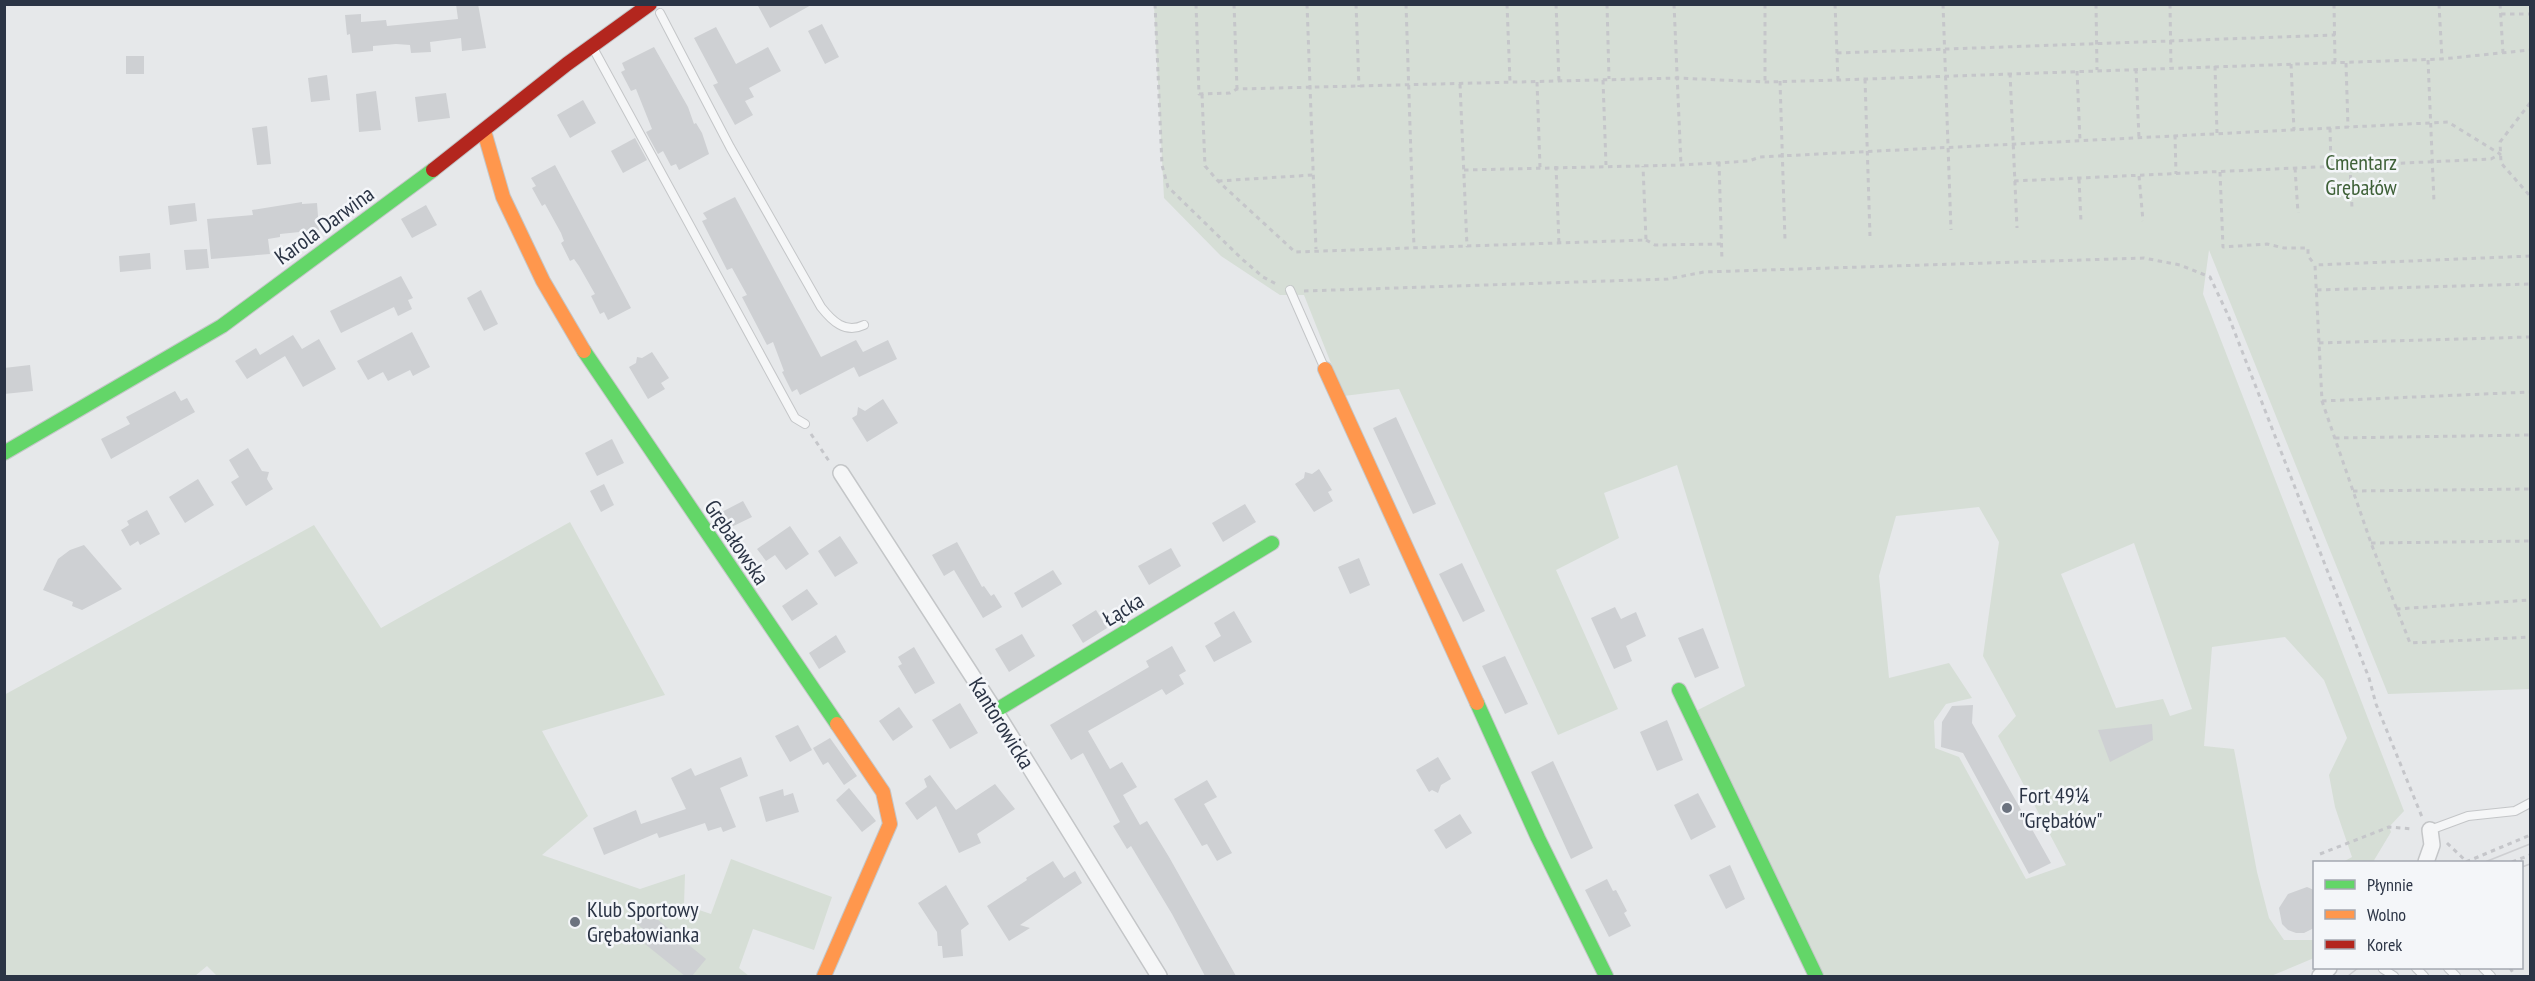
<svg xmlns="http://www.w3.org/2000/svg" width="2535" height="981" viewBox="0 0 2535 981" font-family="'PT Sans Narrow',sans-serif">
	<rect width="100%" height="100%" fill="#e6e8ea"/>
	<!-- green -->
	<g fill="#d6ded6" fill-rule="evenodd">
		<path d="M1154 5H2530V689L2388 694 2209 250 2203 294 2404 811 2389 827 2391 832 2373 862H2343L2352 857 2335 807 2329 775 2347 738 2324 680 2285 637 2212 647 2204 746 2234 749 2257 872 2269 918 2284 940H2314V958L2271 976H1821L1694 712 1745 686 1677 465 1604 493 1619 538 1556 570 1618 709 1558 735 1399 389 1344 396 1304 295H1280L1221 256 1164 198ZM1979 507 1999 542 1983 656 2016 716 1998 736 2066 865 2026 879 1959 757 1935 748 1934 721 1946 704 1972 698 1949 663 1889 678 1879 576 1896 516ZM2134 543 2192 709 2170 716 2163 699 2116 708 2061 574Z"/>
		<path d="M570 522 665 695 542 731 588 816 542 855 640 889 685 874 684 905 711 914 731 859 832 897 814 950 753 929 739 968 749 976H217L207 966 195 976H5L4 695 314 525 381 628Z"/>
	</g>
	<!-- building -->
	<g fill="#ced0d3">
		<path d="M456 4H478L486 48 462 51 461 38 430 42 431 52 411 53 410 45 396 44 373 46V51L352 53 350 34 347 35 345 15 361 14V22L386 20 387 26 458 19Z"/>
		<path d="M757 4H813L770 28Z"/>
		<path d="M822 24 839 57 825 64 808 31Z"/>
		<path d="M716 27 736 64 768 47 781 71 749 88 754 97 745 101 753 115 735 125 713 85 718 83 694 38Z"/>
		<path d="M654 47 688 107 694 124 696 123 702 133 709 154 679 170 676 164 671 166 663 151 658 154 646 132 652 129 636 89 631 91 621 72 625 70 622 63Z"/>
		<rect x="126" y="56" width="18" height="18"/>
		<path d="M327 75 330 100 311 102 308 78Z"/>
		<path d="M376 91 381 130 359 132 356 94Z"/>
		<path d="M446 93 450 118 418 122 415 97Z"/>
		<path d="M583 100 596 123 570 138 557 115Z"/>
		<path d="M267 126 271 164 257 165 252 128Z"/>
		<path d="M635 138 647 160 623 173 611 151Z"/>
		<path d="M555 165 631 308 608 320 604 312 600 314 591 296 595 294 579 266 574 259 570 261 561 243 564 241 561 233 545 204 542 206 532 188 536 186 531 178Z"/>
		<path d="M735 197 821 357 856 340 863 352 888 340 897 359 859 377 854 367 800 395 797 389 792 392 782 372 784 371 773 342 767 345 742 297 747 295 732 268 727 270 702 221 707 219 703 213Z"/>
		<path d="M302 202V204L317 203 319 230 280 234V237L268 239 270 254 211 259 207 219 253 215 252 210Z"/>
		<path d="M195 203 197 221 170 225 168 206Z"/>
		<path d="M426 205 437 225 412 238 401 219Z"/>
		<path d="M207 249 209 268 186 270 184 250Z"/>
		<path d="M150 253 151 269 120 272 119 256Z"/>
		<path d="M401 276 413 298 408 300 412 309 398 316 394 307 341 333 330 311Z"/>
		<path d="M481 290 498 324 484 331 467 298Z"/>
		<path d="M412 332 430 367 413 376 410 370 388 381 383 372 368 380 357 361Z"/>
		<path d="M293 335 302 349 319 339 336 369 303 387 285 356 247 379 235 361 256 348 260 355Z"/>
		<path d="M652 352 669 378 661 383 665 389 648 399 629 367 636 363 637 357 642 358Z"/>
		<path d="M30 365 33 391 4 394V368Z"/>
		<path d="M175 391 181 401 187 398 195 412 111 459 101 439 130 424 126 417Z"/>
		<path d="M883 399 898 423 867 442 852 418 857 415 858 407 865 411Z"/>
		<path d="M1396 417 1436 504 1413 514 1373 428Z"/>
		<path d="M612 439 624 463 597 476 585 453Z"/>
		<path d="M248 448 262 471 269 472 267 479 273 489 246 506 231 482 239 477 229 460Z"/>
		<path d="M1319 469 1332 490 1328 492 1333 501 1314 512 1295 484 1304 478 1305 472 1312 474Z"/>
		<path d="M198 479 214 505 185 523 169 497Z"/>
		<path d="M604 484 614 505 601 512 590 491Z"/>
		<path d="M743 501 752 517 721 532 712 517Z"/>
		<path d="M1245 504 1256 522 1223 542 1212 523Z"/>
		<path d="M147 510 160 534 140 545 138 541 130 546 121 530 129 525 127 521Z"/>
		<path d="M790 526 809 554 786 570 775 555 766 561 757 549Z"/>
		<path d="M840 536 858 563 835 577 818 551Z"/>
		<path d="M957 542 982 587 984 586 991 596 994 594 1002 607 983 618 954 570 944 576 932 555Z"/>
		<path d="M84 545 122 589 82 610 72 606 73 602 43 590 58 559 70 550Z"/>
		<path d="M1171 548 1181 566 1149 585 1138 566Z"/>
		<path d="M1359 558 1370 585 1350 594 1338 567Z"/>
		<path d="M1462 563 1485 611 1463 622 1439 574Z"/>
		<path d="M1053 570 1062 584 1022 608 1014 593Z"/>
		<path d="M807 589 818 604 792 621 782 606Z"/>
		<path d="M1615 607 1621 619 1636 612 1646 636 1626 646 1632 661 1614 669 1591 618Z"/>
		<path d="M1096 610 1107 628 1083 643 1072 625Z"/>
		<path d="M1234 611 1252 642 1214 662 1205 646 1221 636 1214 623Z"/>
		<path d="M1703 628 1719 668 1695 678 1678 638Z"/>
		<path d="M1022 634 1035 656 1009 672 995 649Z"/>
		<path d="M836 635 846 652 819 669 809 653Z"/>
		<path d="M1172 646 1186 671 1179 675 1184 684 1166 695 1162 689 1088 731 1110 769 1122 762 1137 787 1123 795 1140 825 1147 821 1169 857 1236 976H1205L1172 914 1131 846 1127 849 1113 826 1120 822 1083 753 1071 760 1050 725 1149 667 1146 661Z"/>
		<path d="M914 647 935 683 915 694 898 666 902 664 898 657Z"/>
		<path d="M1505 656 1528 704 1505 714 1482 666Z"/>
		<path d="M960 703 978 733 950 749 932 720Z"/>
		<path d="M1973 705 1972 723 2051 863 2029 874 1963 753 1941 747 1942 722 1952 706Z"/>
		<path d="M899 707 913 727 893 741 879 721Z"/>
		<path d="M1667 720 1683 760 1657 771 1640 732Z"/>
		<path d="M2152 724 2153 740 2110 762 2098 730Z"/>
		<path d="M798 725 812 750 790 762 775 736Z"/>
		<path d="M830 738 857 776 844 785 828 762 823 765 813 748Z"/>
		<path d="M741 757 748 776 720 788 736 827 723 832 721 827 708 831 705 823 659 838 657 833 604 855 593 828 636 810 641 824 686 809 671 778 691 768 695 776Z"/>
		<path d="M1438 757 1451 779 1441 785 1438 793 1432 790 1429 792 1416 770Z"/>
		<path d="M1553 761 1593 848 1571 859 1531 772Z"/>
		<path d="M930 775 956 810 995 784 1015 809 977 834 981 843 959 853 936 806 917 820 905 803 927 787 924 779Z"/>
		<path d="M1207 780 1217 797 1204 804 1232 853 1217 861 1207 844 1202 846 1174 799Z"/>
		<path d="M849 788 876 821 862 832 836 800Z"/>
		<path d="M783 789 784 796 793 793 799 812 766 822 759 797Z"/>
		<path d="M1698 793 1716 827 1691 840 1674 805Z"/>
		<path d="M1460 814 1472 833 1446 849 1434 830Z"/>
		<path d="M1053 861 1064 878 1075 871 1082 883 1020 925 1030 928 1009 941 987 906 1027 880 1026 878Z"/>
		<path d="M1730 865 1745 899 1726 909 1709 875Z"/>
		<path d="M1607 879 1613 891 1616 890 1627 911 1624 913 1631 926 1609 937 1585 890Z"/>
		<path d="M946 885 969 924 961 930 963 956 943 958 942 946H938L937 932 918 903Z"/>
		<path d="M2307 887 2314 890V928L2304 933H2296L2288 930 2282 924 2279 908 2288 894Z"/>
		<path d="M647 911 706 959 692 976H685L645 944 652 936 637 924Z"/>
	</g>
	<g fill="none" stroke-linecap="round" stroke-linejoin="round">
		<defs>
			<g id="lane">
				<path d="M660 13 730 147 821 307C832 321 845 334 864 325"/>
				<path d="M593 48 795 418 805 424"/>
				<path d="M1290 290 1324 367"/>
				<path d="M2430 830 2468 816 2515 811 2530 803"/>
				<path d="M2416 968 2424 976"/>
				<path d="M2448 968 2456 976"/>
				<path d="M2483 968 2491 976"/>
				<path d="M2383 969 2394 976"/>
			</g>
			<g id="street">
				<path d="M841 473 995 711 1159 976"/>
				<path d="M2426 862 2432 845 2430 830"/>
				<path d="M2320 976 2329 968"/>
			</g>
			<g id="fast">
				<path d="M584 351 837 724"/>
				<path d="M4 453 222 326 433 170"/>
				<path d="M1679 690 1816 976"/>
				<path d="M1477 703 1538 838 1606 976"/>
				<path d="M995 711 1272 543"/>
			</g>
			<g id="slow">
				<path d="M484 131 503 197 543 281 584 351"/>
				<path d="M1325 369 1477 703"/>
				<path d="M824 976 890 824 883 792 837 724"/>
			</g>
			<path id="jam" d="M433 170 567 64 650 4"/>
		</defs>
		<!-- lane casing -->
		<use href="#lane" stroke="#c4c6c8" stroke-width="10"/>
		<!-- street casing -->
		<use href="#street" stroke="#c4c6c8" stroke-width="18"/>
		<!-- fast casing -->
		<use href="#fast" stroke="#c4c6c8" stroke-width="16"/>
		<!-- slow casing -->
		<use href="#slow" stroke="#c4c6c8" stroke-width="16"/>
		<!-- jam casing -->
		<use href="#jam" stroke="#c4c6c8" stroke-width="16"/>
		<!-- path -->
		<g stroke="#c5c6ca" stroke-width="3" stroke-dasharray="4.5 4.5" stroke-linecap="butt">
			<path d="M1155 4 1162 165 1168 187 1242 259 1263 277 1278 285"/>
			<path d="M1196 4 1199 94 1230 93 1237 89 1677 78 1765 82 1838 80 2442 59 2530 50"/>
			<path d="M1234 4 1237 89"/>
			<path d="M1307 4 1316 249"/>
			<path d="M1356 4 1359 87"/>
			<path d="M1406 4 1414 247"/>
			<path d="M1507 4 1510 82"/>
			<path d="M1556 4 1559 81"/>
			<path d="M1607 4 1609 79"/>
			<path d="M1674 4 1681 165"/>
			<path d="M1765 4V81"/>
			<path d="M1835 4 1838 80"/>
			<path d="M1943 4 1951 230"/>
			<path d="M2096 4 2097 70"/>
			<path d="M2170 4 2171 68"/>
			<path d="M2334 4 2335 62"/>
			<path d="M2439 4 2442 59"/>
			<path d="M2500 4 2503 53"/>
			<path d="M2501 14H2530"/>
			<path d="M1837 53 2335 35"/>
			<path d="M2428 60 2434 202"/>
			<path d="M2346 63 2348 127"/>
			<path d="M2291 64 2294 130"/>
			<path d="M2215 66 2217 133"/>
			<path d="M2136 69 2139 138"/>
			<path d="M2077 71 2080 141"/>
			<path d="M2010 73 2017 228"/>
			<path d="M1865 79 1870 236"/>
			<path d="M1603 80 1606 165"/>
			<path d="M1780 81 1785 240"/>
			<path d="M1537 82 1540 167"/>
			<path d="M1460 84 1467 246 1646 240 1643 166"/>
			<path d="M1202 94 1205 166 1218 181 1295 252 1467 246"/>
			<path d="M2530 103 2500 142 2501 163 2530 196"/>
			<path d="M2330 128 2331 166"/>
			<path d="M2175 135 2176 174"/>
			<path d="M1719 162 1722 261"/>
			<path d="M1556 166 1559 244"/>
			<path d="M2350 166 2352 208"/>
			<path d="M2295 168 2298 213"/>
			<path d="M1464 170 1681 165 1749 161 1760 157 2448 122 2500 154 2491 159 2014 181"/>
			<path d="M2220 172 2223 247 2267 244 2284 248H2308V256L2315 265"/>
			<path d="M2139 176 2143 221"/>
			<path d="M2079 179 2081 222"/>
			<path d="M1218 181 1313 175"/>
			<path d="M1646 240 1655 245 1721 244"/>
			<path d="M2530 256 2315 265 2322 401 2371 543 2410 643 2530 637"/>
			<path d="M2317 290 2530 284"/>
			<path d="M1304 291 1668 279 1704 272 2144 258 2180 265 2210 277 2228 315 2369 678 2376 704 2422 817"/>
			<path d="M2319 343 2530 337"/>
			<path d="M2322 401 2530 392"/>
			<path d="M811 434 829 461"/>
			<path d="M2335 438 2530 435"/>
			<path d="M2353 491 2530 489"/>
			<path d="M2371 543 2530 541"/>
			<path d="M2396 609 2530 600"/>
			<path d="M2447 843 2467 862"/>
			<path d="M2320 854 2389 827 2413 829"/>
			<path d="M2466 862 2530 835"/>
			<path d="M2512 862 2530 855"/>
			<path d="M2510 968 2515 976"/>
		</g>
		<!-- lane -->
		<use href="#lane" stroke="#f5f6f7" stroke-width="8"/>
		<!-- street -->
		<use href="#street" stroke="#f5f6f7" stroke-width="15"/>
		<!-- fast -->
		<use href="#fast" stroke="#63d668" stroke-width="14"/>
		<!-- slow -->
		<use href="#slow" stroke="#ff974d" stroke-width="14"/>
		<!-- jam -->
		<use href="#jam" stroke="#b3261e" stroke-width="14"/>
		<!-- tram -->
		<g stroke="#cecfd2" stroke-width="1.5">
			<path d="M2485 862 2530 844"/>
			<path d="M2522 867 2530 864"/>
			<path d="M2348 976 2358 968"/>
		</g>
	</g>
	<!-- markers -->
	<g fill="#6c737f" stroke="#f4f6f9" stroke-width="2">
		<circle cx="2007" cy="808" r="6"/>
		<circle cx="575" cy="922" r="6"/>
	</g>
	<g text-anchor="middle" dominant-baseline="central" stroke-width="5" stroke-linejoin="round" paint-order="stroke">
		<!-- park labels -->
		<g font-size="22" fill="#3f6138" stroke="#f4f6f9">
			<text x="2361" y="162">Cmentarz<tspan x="2361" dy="25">Grębałów</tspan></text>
		</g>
		<!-- street labels -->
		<g font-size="22" fill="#2b3445" stroke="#f4f6f9">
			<text transform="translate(324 225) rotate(-36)">Karola Darwina</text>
			<text transform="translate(737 542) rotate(56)">Grębałowska</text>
			<text transform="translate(1123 609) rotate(-31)">Łącka</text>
			<text transform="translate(1002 723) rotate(58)">Kantorowicka</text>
		</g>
		<!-- poi labels -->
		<g font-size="22" fill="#2b3445" stroke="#f4f6f9" text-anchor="start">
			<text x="2019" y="795">Fort 49¼<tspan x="2019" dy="25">"Grębałów"</tspan></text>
			<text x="587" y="909">Klub Sportowy<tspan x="587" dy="25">Grębałowianka</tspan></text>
		</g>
	</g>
	<!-- border -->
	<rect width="2535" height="981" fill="none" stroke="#2b3445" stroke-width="12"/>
	<!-- legend -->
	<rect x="2313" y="861" width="210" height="108" fill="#f4f6f9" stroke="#a4a8b1" stroke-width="1.5"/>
	<rect x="2325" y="880" width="30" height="9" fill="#63d668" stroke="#a4a8b1" stroke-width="1.5"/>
	<text x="2367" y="891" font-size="18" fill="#2b3445">Płynnie</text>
	<rect x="2325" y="910" width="30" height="9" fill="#ff974d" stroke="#a4a8b1" stroke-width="1.5"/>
	<text x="2367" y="921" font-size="18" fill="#2b3445">Wolno</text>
	<rect x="2325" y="940" width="30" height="9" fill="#b3261e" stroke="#a4a8b1" stroke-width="1.5"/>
	<text x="2367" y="951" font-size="18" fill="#2b3445">Korek</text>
</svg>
